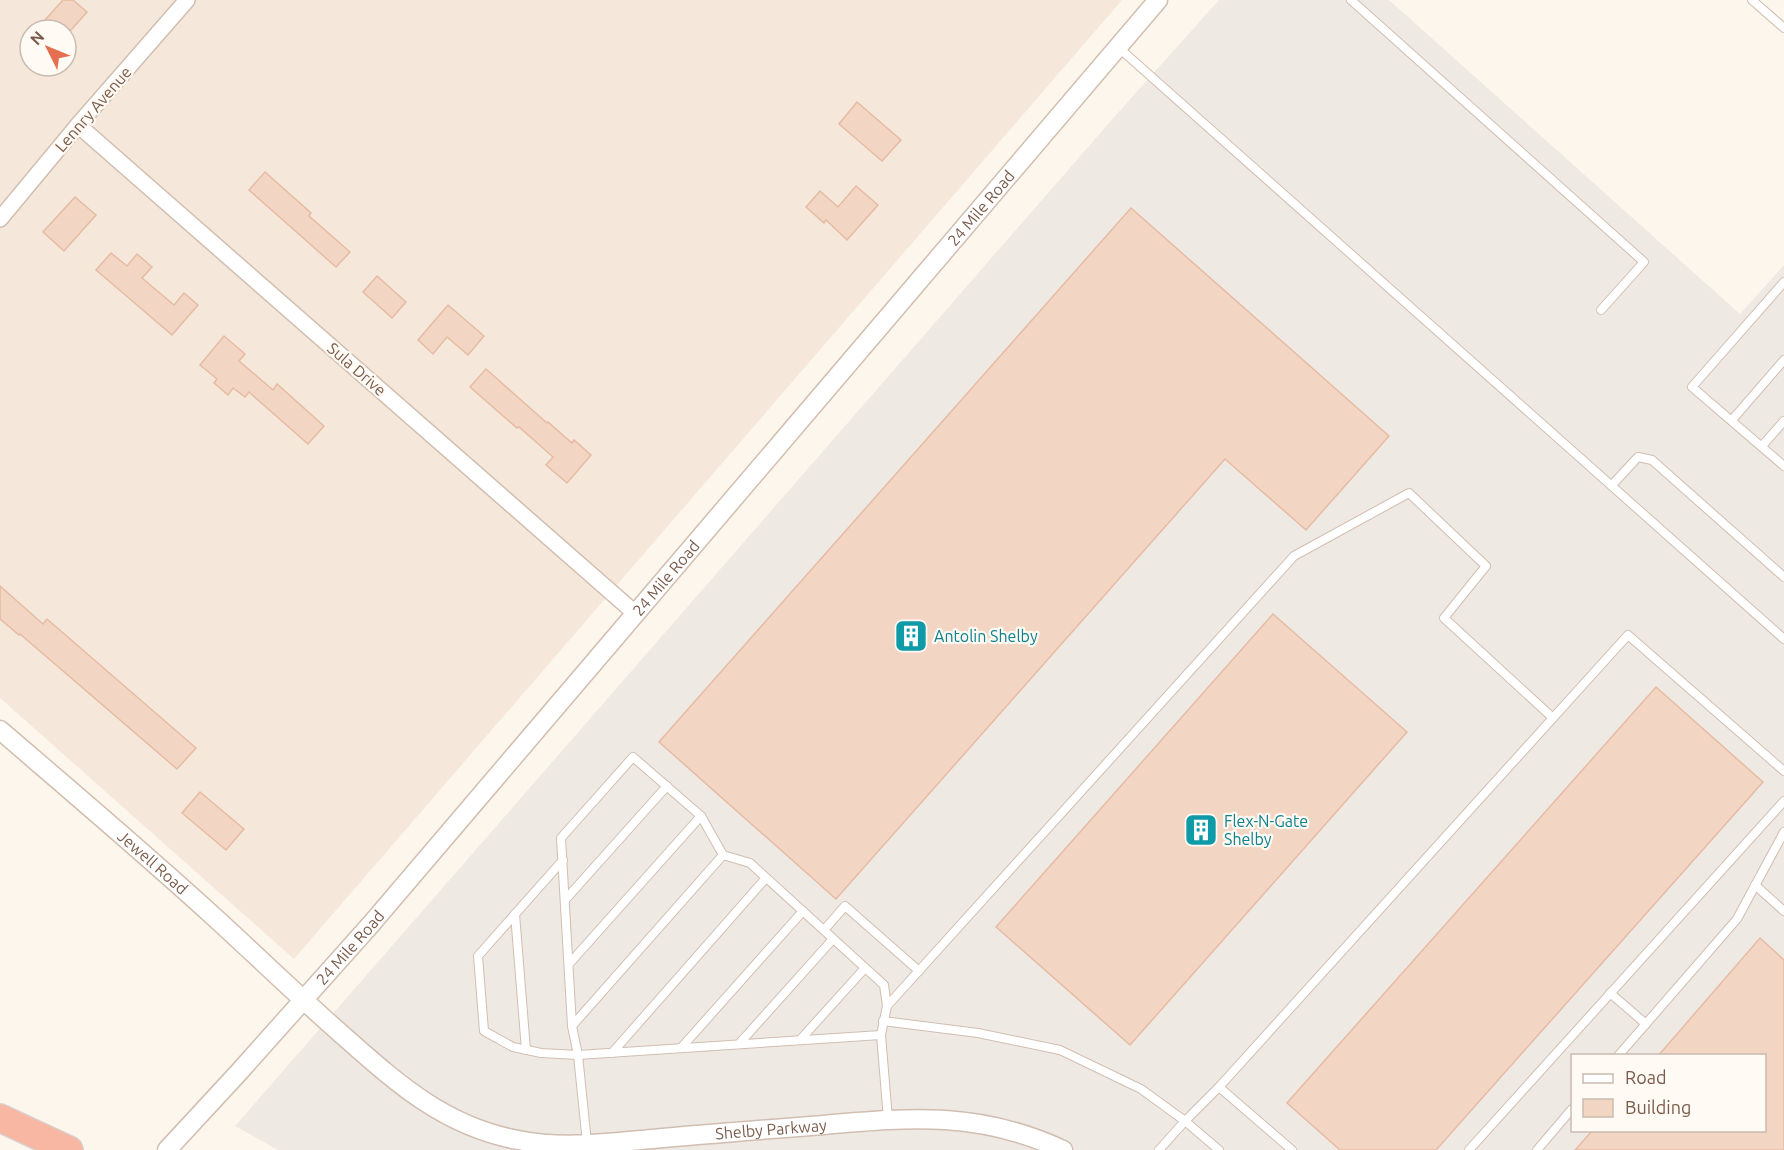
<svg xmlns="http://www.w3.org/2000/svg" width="1784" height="1150" viewBox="0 0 1784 1150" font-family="Ubuntu,sans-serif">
	<rect width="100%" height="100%" fill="#fdf6ec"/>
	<!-- residential -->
	<path fill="#f5e8da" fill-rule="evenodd" d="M0 0H1122L294 959 0 698ZM30 30H66V66H30Z"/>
	<!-- industrial -->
	<path fill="#efe9e4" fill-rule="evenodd" d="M1219 0H1389L1740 314 1784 265V1150H278L235 1126 1116 115ZM1572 1056H1764V1130H1572Z"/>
	<!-- building -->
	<g fill="#f3d5c3" stroke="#e6bba3" stroke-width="1.5">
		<path d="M63 0H73L87 12 71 30H36Z"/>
		<path d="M857 102 901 140 882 161 839 124Z"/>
		<path d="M265 172 311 213 309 216 350 252 336 267 249 190Z"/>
		<path d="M856 186 878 205 847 240 826 220 824 223 806 207 820 191 838 207Z"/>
		<path d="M75 197 96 215 64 251 43 232Z"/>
		<path d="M1131 208 1389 436 1306 530 1225 459 836 899 659 742Z"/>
		<path d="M111 253 127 266 137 254 152 267 142 278 174 305 184 293 198 305 172 335 96 270Z"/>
		<path d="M377 276 406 302 392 318 363 292Z"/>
		<path d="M448 305 484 336 468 355 447 337 433 354 418 340Z"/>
		<path d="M224 336 245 354 239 361 273 390 277 384 324 426 308 444 249 392 245 397 233 388 228 395 214 383 217 379 200 365Z"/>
		<path d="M486 369 547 423 548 422 572 443 574 440 591 455 567 483 546 465 553 457 519 427 517 428 470 387Z"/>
		<path d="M0 586 43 624 47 619 196 748 177 769 20 634 19 635 0 619Z"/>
		<path d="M1273 614 1407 732 1130 1045 996 927Z"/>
		<path d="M1656 687 1763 782 1436 1150H1340L1287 1103Z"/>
		<path d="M200 792 244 829 226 850 182 813Z"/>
		<path d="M1760 938 1784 960V1150H1575L1592 1131H1764V1056H1658Z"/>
	</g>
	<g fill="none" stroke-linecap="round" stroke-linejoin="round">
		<defs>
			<g id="service">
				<path d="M1351 0 1644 262 1601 310"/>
				<path d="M1752 0 1784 28"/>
				<path d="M1119 48 1784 639"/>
				<path d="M1784 282 1692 387 1784 466"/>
				<path d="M1732 420 1784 360"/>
				<path d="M1762 446 1784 421"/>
				<path d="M1612 485 1638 457 1652 460 1784 577"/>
				<path d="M563 860 478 956 484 1031 513 1047 541 1053 578 1055 881 1035"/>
				<path d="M1755 885 1784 911"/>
				<path d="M565 900 667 786"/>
				<path d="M515 914 526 1050"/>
				<path d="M824 930 845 906 919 971"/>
				<path d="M569 964 701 816"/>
				<path d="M1610 993 1646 1024"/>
				<path d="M883 1021 978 1033 1060 1050 1141 1089 1185 1121 1219 1150"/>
				<path d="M572 1026 723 855"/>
				<path d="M800 1040 865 968"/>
				<path d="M739 1044 833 939"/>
				<path d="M681 1048 803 911"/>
				<path d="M612 1053 766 878"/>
				<path d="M1618 1056 1737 919 1784 832"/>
				<path d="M1219 1087 1292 1150"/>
				<path d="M888 1119 881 1035 887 1006 1294 556 1409 493 1486 566 1444 618 1553 718"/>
				<path d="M587 1143 578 1055 572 1026 561 838 633 757 701 816 723 855 750 863 884 985 887 1006"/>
				<path d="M1159 1150 1185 1121 1219 1087 1628 635 1784 771"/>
				<path d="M1469 1150 1784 801"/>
				<path d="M1537 1150 1572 1109"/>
			</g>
			<g id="minor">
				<path d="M78 125 636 614"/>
				<path d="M0 219 78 125 187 0"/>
			</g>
			<g id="tertiary">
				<path id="s1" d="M0 730C71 791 143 852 212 915 257 956 301 999 347 1039 400 1086 447 1127 518 1140 563 1149 607 1143 652 1139 705 1134 758 1130 811 1126 904 1118 975 1109 1063 1150"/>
				<path id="s2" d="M167 1150 240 1071 372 923 1158 0"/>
			</g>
			<path id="motorway" d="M0 1118 69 1150"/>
		</defs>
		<!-- service casing -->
		<use href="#service" stroke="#d1beb0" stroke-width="10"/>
		<!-- minor casing -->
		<use href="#minor" stroke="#d1beb0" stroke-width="18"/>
		<!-- tertiary casing -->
		<use href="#tertiary" stroke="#d1beb0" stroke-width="21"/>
		<!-- motorway casing -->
		<use href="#motorway" stroke="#dad1cd" stroke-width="30"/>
		<!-- service -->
		<use href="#service" stroke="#fff" stroke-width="8"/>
		<!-- minor -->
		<use href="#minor" stroke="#fff" stroke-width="15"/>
		<!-- tertiary -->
		<use href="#tertiary" stroke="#fff" stroke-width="18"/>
		<!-- motorway -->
		<use href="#motorway" stroke="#f7b7a3" stroke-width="27"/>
	</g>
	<!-- icons -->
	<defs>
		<symbol id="building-square" viewBox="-11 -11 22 22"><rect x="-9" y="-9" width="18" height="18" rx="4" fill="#0f9aa8" stroke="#fffaf3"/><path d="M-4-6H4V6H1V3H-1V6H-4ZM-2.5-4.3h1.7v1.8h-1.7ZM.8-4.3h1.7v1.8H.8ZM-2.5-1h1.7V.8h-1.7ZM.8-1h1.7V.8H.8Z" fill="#fff"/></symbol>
	</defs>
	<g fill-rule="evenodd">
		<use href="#building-square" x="892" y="617" width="38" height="38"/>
		<use href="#building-square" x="1182" y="811" width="38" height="38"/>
	</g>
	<g text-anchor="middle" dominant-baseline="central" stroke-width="4.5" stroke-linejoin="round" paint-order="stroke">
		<!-- street labels -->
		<g font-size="16" fill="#7a5c4d" stroke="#fffaf3">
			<text transform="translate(93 109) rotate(-49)">Lennry Avenue</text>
			<text stroke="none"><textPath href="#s2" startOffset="1245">24 Mile Road</textPath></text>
			<text transform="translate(357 369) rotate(41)">Sula Drive</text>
			<text stroke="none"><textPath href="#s2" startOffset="759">24 Mile Road</textPath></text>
			<text stroke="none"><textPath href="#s1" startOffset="202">Jewell Road</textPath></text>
			<text stroke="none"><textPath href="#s2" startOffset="273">24 Mile Road</textPath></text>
			<text stroke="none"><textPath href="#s1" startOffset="920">Shelby Parkway</textPath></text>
		</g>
		<!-- culture labels -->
		<g font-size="16" fill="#0d838f" stroke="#fffaf3" text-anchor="start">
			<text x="934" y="636">Antolin Shelby</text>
			<text x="1224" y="821">Flex-N-Gate<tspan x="1224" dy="18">Shelby</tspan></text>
		</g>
	</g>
	<!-- legend -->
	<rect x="1571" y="1054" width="195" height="78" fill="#fffaf3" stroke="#cabbb1" stroke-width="1.5"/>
	<rect x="1583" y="1074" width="30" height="9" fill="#ffffff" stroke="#cabbb1" stroke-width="1.5"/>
	<text x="1625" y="1084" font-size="18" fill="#7a5c4d">Road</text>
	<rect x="1583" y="1099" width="30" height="18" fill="#f3d5c3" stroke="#cabbb1" stroke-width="1.5"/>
	<text x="1625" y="1114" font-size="18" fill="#7a5c4d">Building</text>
	<!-- north arrow -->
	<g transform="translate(48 48) rotate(313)"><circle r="28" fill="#fffaf3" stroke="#cabbb1" stroke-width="1.5"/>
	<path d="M0-4.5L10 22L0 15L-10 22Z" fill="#e76f51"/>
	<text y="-9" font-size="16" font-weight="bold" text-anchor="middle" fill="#7a5c4d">N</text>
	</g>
</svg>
